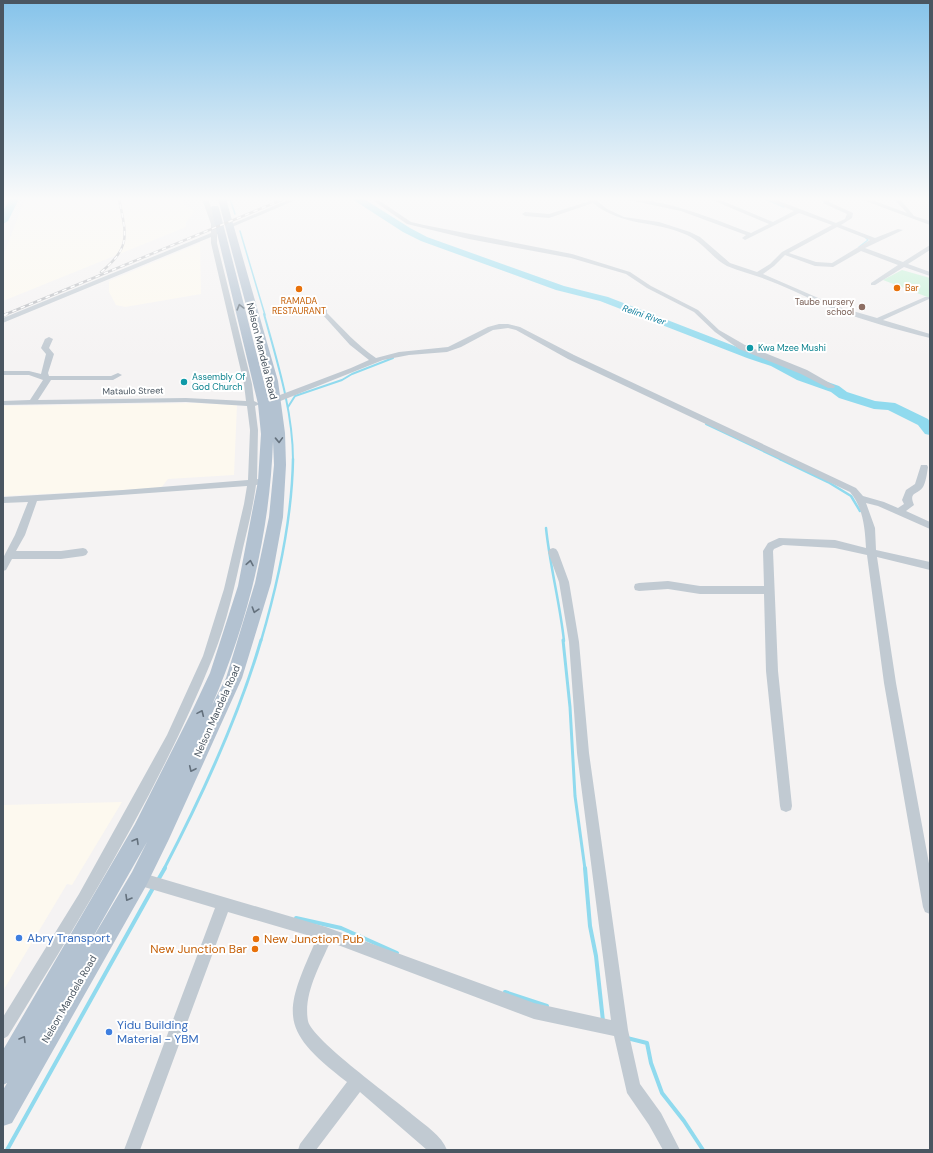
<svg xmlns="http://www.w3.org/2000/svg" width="933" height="1153" viewBox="0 0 933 1153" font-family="'DM Sans',sans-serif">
	<rect width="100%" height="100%" fill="#f5f3f3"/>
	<!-- commercial -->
	<g fill="#fdf9ef">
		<path d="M25 199H183L184 205 195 211 186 222V227L3 301V256Z"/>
		<path d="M200 243 201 294 125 307 116 305 109 292V281Z"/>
		<path d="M195 403 237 405 234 475 168 479 161 488 3 496V406Z"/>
		<path d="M122 802 72 885 67 884 3 991V805Z"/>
	</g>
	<!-- green -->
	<path fill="#c3f1d5" d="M902 270 930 278V298L883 280Z"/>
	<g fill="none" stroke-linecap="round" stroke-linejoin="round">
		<!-- stream-far4 -->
		<g stroke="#90daee" stroke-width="1.5">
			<path d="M230 199 235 214"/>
			<path d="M765 199 784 207"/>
			<path d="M240 231 265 315"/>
			<path d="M859 247 868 240 865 237"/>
		</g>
		<!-- stream-far3 -->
		<g stroke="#90daee" stroke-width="2">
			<path d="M264 314C277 361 293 411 293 460"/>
			<path d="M288 407 295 396 342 380 352 374 393 358"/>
			<path d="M923 422H930"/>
			<path d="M706 424 782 460"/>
		</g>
		<!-- stream-far2 -->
		<g stroke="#90daee" stroke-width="2.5">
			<path d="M780 459 828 482 851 496 860 511"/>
			<path d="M546 528C550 567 560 603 564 641"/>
			<path d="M261 641C278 583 292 521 293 459"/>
		</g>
		<!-- stream-far1 -->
		<g stroke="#90daee" stroke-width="3">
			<path d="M563 640 570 707 575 796 585 869"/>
			<path d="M164 869C202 796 238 719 261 640"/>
		</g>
		<!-- stream -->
		<g stroke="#90daee" stroke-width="4">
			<path d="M585 868 590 926 596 956 603 1021"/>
			<path d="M158 880 165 868"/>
			<path d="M296 918 341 928 397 953"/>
			<path d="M505 992 547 1006"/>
			<path d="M627 1038 647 1043 651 1063 662 1093 684 1121 703 1150"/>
			<path d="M7 1150 153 888"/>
		</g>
		<!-- river -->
		<g fill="#90daee" fill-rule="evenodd">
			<path d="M10 199H19L8 221 3 224V211Z"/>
			<path d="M352 199H364L410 228 427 237 564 286 608 297 755 354 779 360 805 374 839 386 847 392 875 401 895 403 928 419 930 422V435L925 434 918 425 888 410 874 409 839 398 831 392 797 380 771 366 747 358 600 301 556 290 421 241 403 232Z"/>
		</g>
		<!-- minor -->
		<g fill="#c1cad2" fill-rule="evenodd">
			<path d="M202 199H208L217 224V231L221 232 217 234V243L252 384 254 401 260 404 255 406 258 430 257 479 262 480 263 482 262 484 256 485C253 507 248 527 243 548 235 585 227 622 213 657 159 791 83 914 8 1036L3 1039V1017L79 894 167 735 203 656 224 589 244 504 247 486 37 501 25 535 16 551H61L83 548 86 549 88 552 86 555 83 556 61 559H12L6 570 3 571V558L15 535 28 502 3 503V497L123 490 248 480 250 430 247 406 186 402 3 405V401L30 400 43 380 29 375H3V371H29L41 374 46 354 41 348 45 339 49 337 53 339 49 348 54 354 48 373 49 376H111L118 373 122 375 113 380H51L38 400 186 398 246 401 244 384 211 243V237L5 322 3 323V318L211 233V224Z"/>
			<path d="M290 199H298L232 227 227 226Z"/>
			<path d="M371 199H377L411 222 424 225 572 254 630 272 651 286 698 310 719 330 745 345 807 370 835 386 834 388H828L801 374 739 349 715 332 694 312 647 288 626 274 571 258 469 239 407 224Z"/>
			<path d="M589 199 596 200 607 209 624 217 659 222 690 232 700 237 730 263 757 272 770 264 782 252 832 225 799 213 745 240 742 238 746 235 681 211 624 199C668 199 710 218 751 233L769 224 710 199H718L773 222 794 211 766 199H774L836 223 845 219 847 214 823 203 825 199H831L829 202 853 213 852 218 841 225 875 238 898 229 903 230 865 248 903 262 930 245V250L908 264 930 272V276L904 267 875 285H871V283L898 265 861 251 833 267 815 266 785 255 774 266 763 274 839 307 877 318 925 297H929V299L883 320 930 334V338C898 330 865 321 834 309 813 301 792 289 770 281 756 275 741 272 727 266 713 259 703 242 687 235 654 220 623 227 593 203L549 218 525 216 522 214 525 212 549 214 590 201ZM837 227 870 240 832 263 816 262 789 253Z"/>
			<path d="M860 199H869L907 213 894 199H900L914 216 930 221V225Z"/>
			<path d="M323 307H327V313C343 329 357 345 376 358L399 352 448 347 488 327 499 324H508L520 327 574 355 856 488 863 496 884 502 898 508 904 504 902 500 906 490 915 484 921 465H927L928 467C927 473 926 482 923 487 918 495 908 491 914 505L906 511 930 522V529L878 506 866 503 875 528 876 550 930 562V570L877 557 896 683 930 869V914L925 912 923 907 884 683 867 555 835 548 783 545 774 549 773 551 778 671 792 806 791 810 786 812 781 810 780 806 766 671 764 594H700L668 589 639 591 635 590 634 587 635 584 639 583 668 581 700 586H764L763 551 768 543 779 538 835 540 866 548C865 528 863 507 850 492L568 359 516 330 508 328 493 330 461 347 447 352 409 355 383 360 278 402H272V398L351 368 369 360 350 345 322 314Z"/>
			<path d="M553 548 556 549 558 552 569 582 579 642 589 753 628 1030 640 1084 661 1113 680 1150H663L649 1125 627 1093 614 1036 534 1019 330 942C320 966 303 994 308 1021 312 1040 395 1099 414 1116 425 1125 442 1136 447 1150H427L360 1092 316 1150H298L300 1144 347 1082C278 1029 283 1014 317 938L228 912 140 1150H124L215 908 134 884 132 879 134 874 139 872 326 927 534 1003 611 1020 577 753 569 642 559 582 548 552 550 549Z"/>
		</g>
		<!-- primary -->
		<path fill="#b3c2d1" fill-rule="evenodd" d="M218 199H226L278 381 285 433 286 465 283 517 271 583 242 678 169 839 146 886 12 1123 3 1126V1090L7 1083 3 1085V1050L135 824 193 709 210 673 238 586 258 481 261 434 258 404 211 208 212 206H218L219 208 268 398 266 381ZM273 441 274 465 269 517 255 583 226 678 212 705C248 622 270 532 273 441ZM147 842 132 872 85 951Z"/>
		<defs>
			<g id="rail-far1">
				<path d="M101 272C132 247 126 234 119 199"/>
				<path d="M4 315 284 199"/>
			</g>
			<path id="rail" d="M3 316 7 314"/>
		</defs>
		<!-- rail-far1 casing -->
		<use href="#rail-far1" stroke="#b5b8bd" stroke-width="2.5"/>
		<!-- rail casing -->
		<use href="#rail" stroke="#b5b8bd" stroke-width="3"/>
		<!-- rail-far1 -->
		<use href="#rail-far1" stroke="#fff" stroke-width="1.5" stroke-dasharray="4.5" stroke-linecap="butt"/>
		<!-- rail -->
		<use href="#rail" stroke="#fff" stroke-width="2" stroke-dasharray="6" stroke-linecap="butt"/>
	</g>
	<!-- one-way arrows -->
	<defs><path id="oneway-chevron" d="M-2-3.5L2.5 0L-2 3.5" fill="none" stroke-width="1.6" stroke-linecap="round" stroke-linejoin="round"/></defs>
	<g stroke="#64717d">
		<use href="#oneway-chevron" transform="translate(240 307) rotate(-105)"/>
		<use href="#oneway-chevron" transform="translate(279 440) rotate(88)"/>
		<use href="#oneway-chevron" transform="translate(250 563) rotate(-80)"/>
		<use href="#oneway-chevron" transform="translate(255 610) rotate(107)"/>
		<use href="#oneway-chevron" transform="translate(201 713) rotate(-66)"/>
		<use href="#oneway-chevron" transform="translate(192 769) rotate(115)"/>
		<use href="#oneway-chevron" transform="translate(136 841) rotate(-60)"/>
		<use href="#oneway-chevron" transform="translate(128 898) rotate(120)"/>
		<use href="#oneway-chevron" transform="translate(23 1039) rotate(-59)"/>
	</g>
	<!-- sky -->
	<linearGradient id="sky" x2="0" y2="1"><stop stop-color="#85c3ea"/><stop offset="0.55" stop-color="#fafafa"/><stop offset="1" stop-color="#fafafa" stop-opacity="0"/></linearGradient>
	<rect width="933" height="361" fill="url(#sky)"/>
	<!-- markers -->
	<g fill="#e8710a" stroke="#fff" stroke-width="1.5">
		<circle cx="897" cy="288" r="4"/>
		<circle cx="299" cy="289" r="4"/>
		<circle cx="256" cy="939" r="4"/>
		<circle cx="255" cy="949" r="4"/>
	</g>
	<circle fill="#8d6e63" stroke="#fff" stroke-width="1.5" cx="862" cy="307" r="4"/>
	<g fill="#0f9aa8" stroke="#fff" stroke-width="1.5">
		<circle cx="750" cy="348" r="4"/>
		<circle cx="184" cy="382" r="4"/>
	</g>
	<g fill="#3f7fe0" stroke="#fff" stroke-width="1.5">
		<circle cx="19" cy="938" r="4"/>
		<circle cx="109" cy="1032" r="4"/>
	</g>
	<g text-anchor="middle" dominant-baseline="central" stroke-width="4" stroke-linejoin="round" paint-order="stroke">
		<!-- far-food labels -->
		<g font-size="9" fill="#c56008" stroke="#fff" text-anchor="start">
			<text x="905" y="288">Bar</text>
			<text x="299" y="301" text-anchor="middle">RAMADA<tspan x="299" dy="10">RESTAURANT</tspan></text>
		</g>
		<!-- far-education labels -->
		<g font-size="9" fill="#785e54" stroke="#fff" text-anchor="end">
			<text x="854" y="302">Taube nursery<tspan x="854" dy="10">school</tspan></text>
		</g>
		<!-- far-water labels -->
		<g font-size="9" font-style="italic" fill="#0c7c9b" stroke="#fff">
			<text transform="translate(644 315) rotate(19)">Relini River</text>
		</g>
		<!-- far-culture labels -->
		<g font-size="9" fill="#0d838f" stroke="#fff" text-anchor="start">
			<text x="758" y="348">Kwa Mzee Mushi</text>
			<text x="192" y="377">Assembly Of<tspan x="192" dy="10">God Church</tspan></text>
		</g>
		<!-- far-street labels -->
		<g font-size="9" fill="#4a5661" stroke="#fff">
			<text transform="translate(133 391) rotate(-1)">Mataulo Street</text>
		</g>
		<!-- street labels -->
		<g font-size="10" fill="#4a5661" stroke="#fff">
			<text transform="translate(262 351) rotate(76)">Nelson Mandela Road</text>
			<text transform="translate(217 711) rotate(-66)">Nelson Mandela Road</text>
			<text transform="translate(69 999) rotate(-60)">Nelson Mandela Road</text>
		</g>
		<!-- near-shop labels -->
		<g font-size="12" fill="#366cbe" stroke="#fff" text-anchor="start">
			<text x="27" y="938">Abry Transport</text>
			<text x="117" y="1025">Yidu Building<tspan x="117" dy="14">Material - YBM</tspan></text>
		</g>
		<!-- near-food labels -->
		<g font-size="12" fill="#c56008" stroke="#fff" text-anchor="start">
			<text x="264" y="939">New Junction Pub</text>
			<text x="247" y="949" text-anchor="end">New Junction Bar</text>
		</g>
	</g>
	<!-- border -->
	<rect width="933" height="1153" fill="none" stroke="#4a5661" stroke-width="8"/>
</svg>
